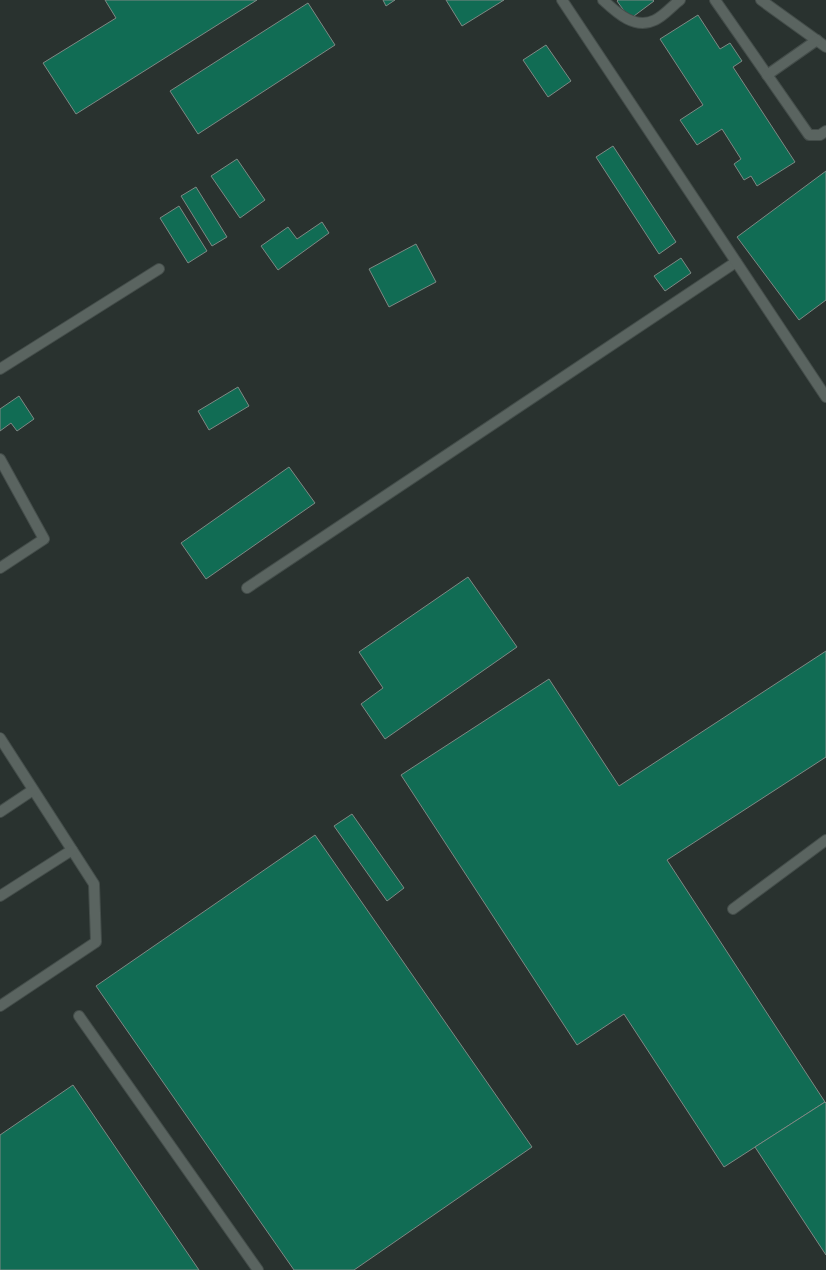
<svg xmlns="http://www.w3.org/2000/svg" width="826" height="1270" viewBox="0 0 826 1270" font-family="'Roboto Condensed',sans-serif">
	<rect width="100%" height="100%" fill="#29322f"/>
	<!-- building -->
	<g fill="#116c54" stroke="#7e8884">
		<path d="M105 0H257L76 114 43 63 116 18Z"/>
		<path d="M383 0H395L386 6Z"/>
		<path d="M446 0H504L462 26Z"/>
		<path d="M618 0H653L654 1 630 19 617 1Z"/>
		<path d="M308 3 335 45 198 134 170 91Z"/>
		<path d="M698 15 720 49 730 43 742 61 733 67 795 162 757 186 751 176 744 180 734 164 741 159 722 129 697 145 680 120 703 105 660 39Z"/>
		<path d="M546 45 571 81 548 97 523 60Z"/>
		<path d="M613 146 676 242 659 254 596 157Z"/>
		<path d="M237 159 265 200 240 218 211 176Z"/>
		<path d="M826 171V300L799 320 737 237Z"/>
		<path d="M196 187 227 237 212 246 181 196Z"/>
		<path d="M179 206 207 251 188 263 160 218Z"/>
		<path d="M322 222 329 233 278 270 261 246 288 227 297 239Z"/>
		<path d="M416 244 436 282 389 307 369 269Z"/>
		<path d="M681 258 691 273 665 291 654 276Z"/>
		<path d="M238 387 249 406 209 430 198 411Z"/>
		<path d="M19 396 34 419 17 431 11 423 0 431V409Z"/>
		<path d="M289 467 315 503 206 579 181 543Z"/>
		<path d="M468 577 517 647 385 739 361 704 383 688 359 652Z"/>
		<path d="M826 651V757L667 860 825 1102 724 1167 624 1014 577 1045 401 775 549 679 619 786Z"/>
		<path d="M352 814 404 888 387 901 334 826Z"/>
		<path d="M315 835 532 1147 354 1270H294L96 986Z"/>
		<path d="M73 1085 199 1270H0V1135Z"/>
		<path d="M825 1102 826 1103V1255L755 1147Z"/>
	</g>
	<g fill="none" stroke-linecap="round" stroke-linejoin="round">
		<defs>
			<g id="lane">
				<path d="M603 0C617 13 635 30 655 20 664 16 672 6 680 0"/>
				<path d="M715 0 809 135H820L826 131"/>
				<path d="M761 0 826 47"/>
				<path d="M767 75 817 40"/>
				<path d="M0 459 44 539 0 568"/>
				<path d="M247 588 736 262"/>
				<path d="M0 738 94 884 96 942 0 1006"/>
				<path d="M0 812 33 790"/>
				<path d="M0 896 72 850"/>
				<path d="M733 909 826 840"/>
				<path d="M79 1016 258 1270"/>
			</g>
			<g id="street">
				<path d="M562 0 826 397"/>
				<path d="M0 369 159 269"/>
			</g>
		</defs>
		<!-- lane casing -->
		<use href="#lane" stroke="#444d4a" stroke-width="12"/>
		<!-- street casing -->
		<use href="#street" stroke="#444d4a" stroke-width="12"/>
		<!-- lane -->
		<use href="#lane" stroke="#5a6460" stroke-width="10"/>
		<!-- street -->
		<use href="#street" stroke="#5a6460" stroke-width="10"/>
	</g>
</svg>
